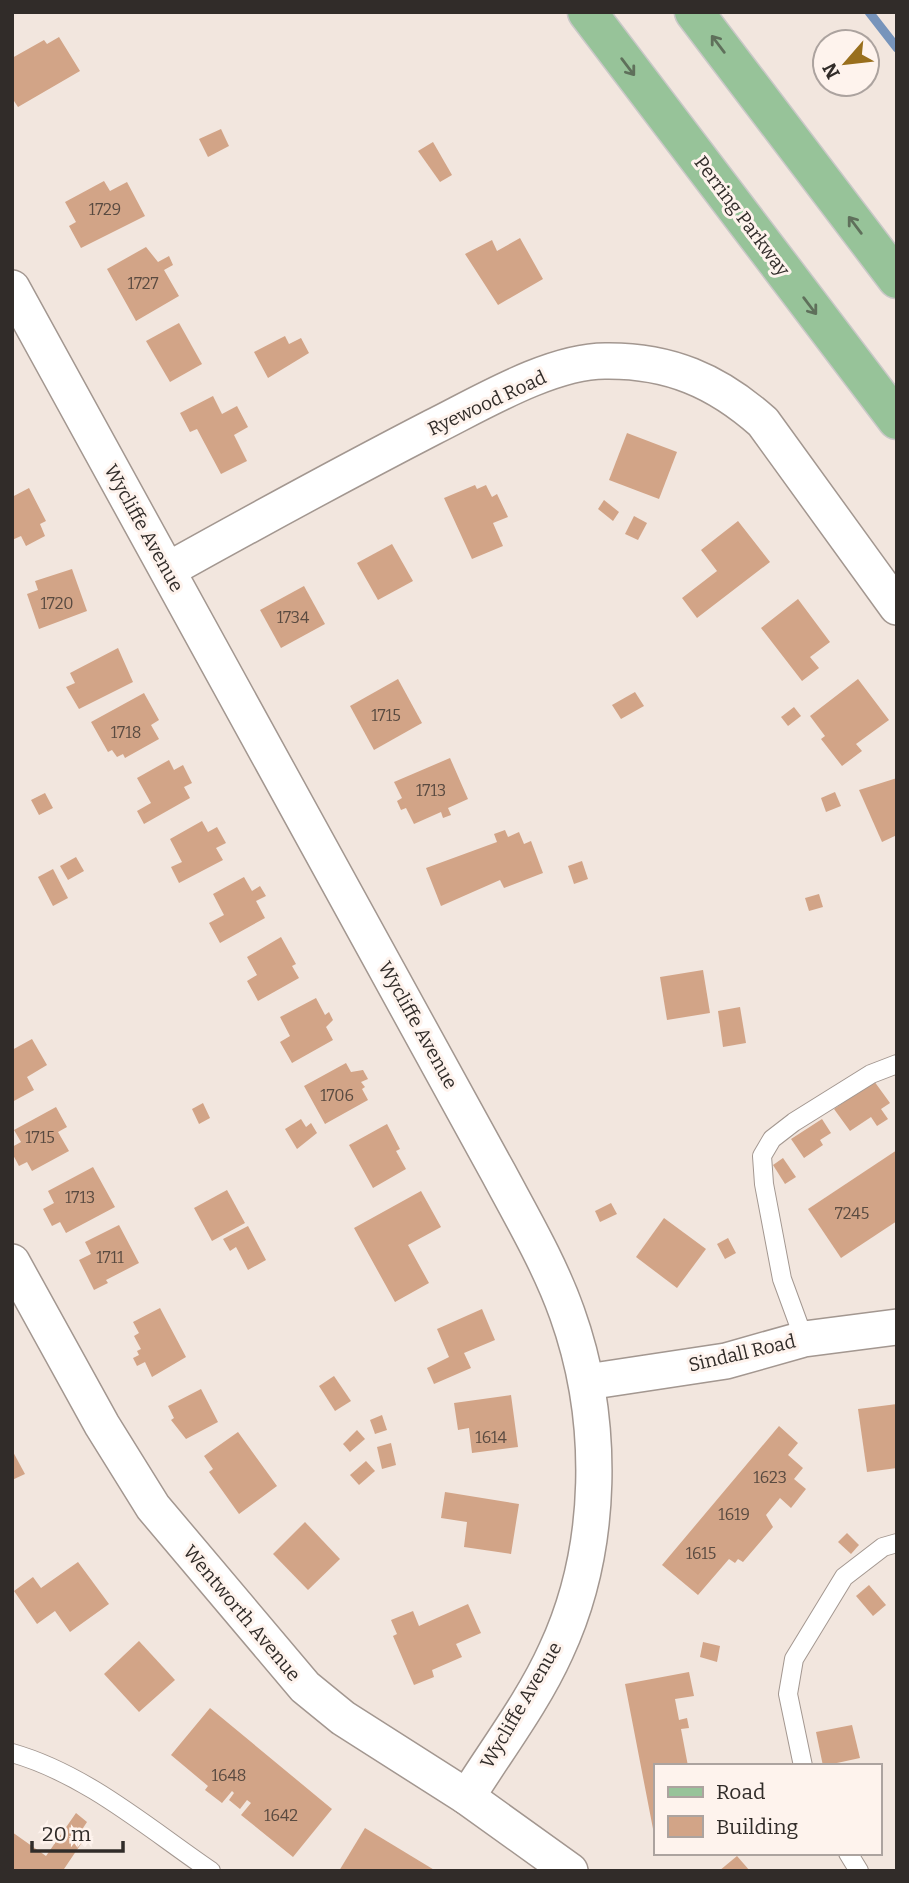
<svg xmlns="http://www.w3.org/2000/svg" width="909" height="1883" viewBox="0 0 909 1883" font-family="Bitter,serif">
	<rect width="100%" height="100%" fill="#f2e6de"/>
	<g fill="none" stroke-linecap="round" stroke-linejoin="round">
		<!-- stream -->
		<path stroke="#7794bb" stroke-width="9" d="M869 12 897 48"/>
	</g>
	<!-- building -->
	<g fill="#d2a487">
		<path d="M59 37 80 71 18 107 12 98V58L44 40 47 44Z"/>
		<path d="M221 129 229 146 208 157 199 139Z"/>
		<path d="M433 142 452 175 440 182 418 151Z"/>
		<path d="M104 181 110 191 127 182 145 216 81 248 69 226 76 222 65 202Z"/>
		<path d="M520 238 543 279 498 305 465 254 492 240 497 251Z"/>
		<path d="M146 247 158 262 169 256 173 265 164 270 179 296 136 321 107 269Z"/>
		<path d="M179 323 202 364 170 382 146 341Z"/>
		<path d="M285 336 289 344 301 338 309 353 268 378 254 352Z"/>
		<path d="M213 396 222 414 237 406 248 427 234 435 247 461 221 474 197 429 190 432 180 413Z"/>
		<path d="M627 433 677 452 659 499 609 480Z"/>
		<path d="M475 485 477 489 486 485 492 497 497 494 508 517 493 523 503 546 472 559 444 498Z"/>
		<path d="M29 488 46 521 40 524 45 536 26 546 21 536 12 540V497Z"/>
		<path d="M604 500 619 512 613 521 598 509Z"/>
		<path d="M634 516 647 523 638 540 625 534Z"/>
		<path d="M738 521 770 562 697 618 682 598 717 571 701 550Z"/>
		<path d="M392 544 413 581 378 600 357 563Z"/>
		<path d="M72 569 87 611 39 629 27 594 38 590 35 581Z"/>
		<path d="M304 586 325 624 281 648 260 610Z"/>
		<path d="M798 599 830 642 810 657 819 668 802 681 761 628Z"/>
		<path d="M118 648 133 682 79 709 66 687 75 683 70 673Z"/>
		<path d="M398 679 422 723 374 750 350 706Z"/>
		<path d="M858 679 889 720 856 744 862 751 842 766 821 739 825 736 810 716Z"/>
		<path d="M635 692 644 706 621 719 612 705Z"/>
		<path d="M144 693 159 720 151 725 159 739 125 758 123 754 117 757 112 750 108 752 91 722Z"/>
		<path d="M794 707 801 716 788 726 781 717Z"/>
		<path d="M450 758 468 799 448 808 451 815 443 818 441 812 414 824 406 808 401 810 397 801 402 798 394 782Z"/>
		<path d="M169 760 174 770 183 765 192 783 184 787 190 798 144 824 137 811 151 803 137 778Z"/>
		<path d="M897 778V835L882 842 859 790Z"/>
		<path d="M835 792 841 806 826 812 821 798Z"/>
		<path d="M45 793 53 808 39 815 31 800Z"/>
		<path d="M202 821 208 832 217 827 226 843 216 848 223 860 179 883 171 867 182 862 170 839Z"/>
		<path d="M505 830 508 837 519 832 524 844 531 841 543 873 504 888 500 880 441 906 426 868 497 842 494 834Z"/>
		<path d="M76 857 84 871 68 880 60 866Z"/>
		<path d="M582 861 588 879 574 884 568 866Z"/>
		<path d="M53 869 68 898 53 906 38 877Z"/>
		<path d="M244 877 252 891 260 886 266 896 256 901 265 918 220 943 209 923 224 915 213 894Z"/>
		<path d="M819 894 823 907 809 911 805 898Z"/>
		<path d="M281 937 296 964 292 966 299 978 258 1001 247 981 257 975 247 957Z"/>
		<path d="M703 970 710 1013 667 1020 660 977Z"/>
		<path d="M316 998 325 1015 329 1012 333 1020 326 1027 333 1040 292 1063 280 1042 290 1036 280 1017Z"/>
		<path d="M740 1007 746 1043 723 1047 718 1011Z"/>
		<path d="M32 1039 47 1065 27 1077 34 1090 12 1102V1050Z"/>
		<path d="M346 1063 351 1072 363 1070 368 1079 361 1082 365 1087 362 1089 368 1100 325 1124 304 1086Z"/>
		<path d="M874 1081 890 1103 881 1109 888 1119 877 1126 871 1117 850 1131 834 1109Z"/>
		<path d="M203 1103 210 1118 199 1124 192 1109Z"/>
		<path d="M56 1107 67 1127 58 1132 69 1151 32 1171 27 1162 19 1166 12 1153V1147L21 1142 14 1130Z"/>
		<path d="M301 1119 306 1127 311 1123 317 1133 297 1149 285 1129Z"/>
		<path d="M822 1119 831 1133 820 1140 823 1145 804 1158 791 1139Z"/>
		<path d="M387 1124 400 1149 396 1151 406 1169 373 1188 349 1145Z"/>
		<path d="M897 1150V1221L841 1258 808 1209Z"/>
		<path d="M783 1158 796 1177 785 1184 773 1165Z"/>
		<path d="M93 1167 115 1207 66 1233 60 1222 52 1226 43 1209 54 1203 48 1191Z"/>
		<path d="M227 1190 245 1223 212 1241 194 1208Z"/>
		<path d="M421 1191 441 1227 408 1245 429 1283 395 1302 354 1228Z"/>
		<path d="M611 1203 617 1214 600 1222 595 1211Z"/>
		<path d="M664 1218 706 1249 677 1288 636 1257Z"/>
		<path d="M119 1225 139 1263 106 1280 108 1283 94 1290 79 1260 91 1254 85 1242Z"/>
		<path d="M248 1226 266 1260 248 1270 236 1247 230 1251 223 1239Z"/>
		<path d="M728 1238 736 1253 725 1259 717 1244Z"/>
		<path d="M160 1308 186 1357 152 1377 145 1362 137 1366 133 1358 139 1355 137 1351 141 1349 134 1336 139 1333 133 1322Z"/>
		<path d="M482 1309 495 1340 464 1353 471 1368 434 1384 427 1368 449 1357 437 1329Z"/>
		<path d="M334 1376 351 1401 335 1411 319 1386Z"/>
		<path d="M201 1389 218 1422 186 1439 171 1420 174 1418 168 1406Z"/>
		<path d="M511 1395 518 1447 472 1453 469 1428 458 1430 454 1403Z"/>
		<path d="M897 1404V1468L867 1472 858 1409Z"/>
		<path d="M382 1415 387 1430 375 1434 370 1420Z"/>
		<path d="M779 1426 798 1443 788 1455 803 1468 794 1479 806 1489 791 1508 780 1498 766 1515 773 1527 743 1562 738 1559 735 1563 729 1559 698 1595 662 1565Z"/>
		<path d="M357 1430 365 1439 350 1452 343 1444Z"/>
		<path d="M238 1432 277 1486 239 1514 209 1472 213 1469 204 1456Z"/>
		<path d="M391 1443 396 1465 382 1469 377 1447Z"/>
		<path d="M12 1450 25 1474 12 1480Z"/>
		<path d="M366 1461 375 1471 359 1485 350 1475Z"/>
		<path d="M445 1492 519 1504 511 1554 464 1547 467 1522 441 1518Z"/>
		<path d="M305 1522 340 1559 308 1590 273 1554Z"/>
		<path d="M847 1533 859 1545 851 1554 838 1542Z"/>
		<path d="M78 1562 109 1604 70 1632 55 1611 37 1624 14 1591 33 1577 41 1588Z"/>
		<path d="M869 1585 886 1605 873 1616 856 1596Z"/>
		<path d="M468 1604 481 1633 456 1644 462 1657 432 1670 434 1677 414 1685 393 1636 397 1634 391 1620 413 1611 419 1626Z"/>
		<path d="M139 1641 175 1680 139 1712 104 1674Z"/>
		<path d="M703 1642 720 1646 717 1662 700 1657Z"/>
		<path d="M689 1672 694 1696 675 1699 679 1720 687 1718 689 1728 681 1729 688 1766H655L654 1834 625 1684Z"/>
		<path d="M210 1708 332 1809 293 1857 241 1815 251 1803 247 1800 240 1809 229 1800 234 1793 232 1791 222 1803 205 1790 208 1786 171 1755Z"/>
		<path d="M852 1725 860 1758 823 1766 816 1732Z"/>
		<path d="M76 1813 87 1822 83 1828 89 1832 64 1869 67 1871H12V1832L46 1856Z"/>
		<path d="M365 1828 436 1871H339Z"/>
		<path d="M737 1856 750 1871H719Z"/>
	</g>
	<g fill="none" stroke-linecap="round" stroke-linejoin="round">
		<defs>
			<g id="service">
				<path d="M804 1339 782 1279 764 1184 762 1156 772 1139 794 1122 871 1074 897 1064"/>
				<path d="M12 1753C86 1774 148 1828 211 1871"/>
				<path d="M803 1766 788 1694 794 1659 844 1577 883 1547 897 1543"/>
				<path d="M848 1853 859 1871"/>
			</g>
			<g id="minor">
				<path d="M12 288 499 1174C523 1219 550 1265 567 1313 605 1419 604 1548 556 1651 533 1702 497 1749 467 1797"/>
				<path d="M168 570C256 521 344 473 433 427 481 403 551 361 605 361 669 360 717 381 763 422L897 607"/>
				<path d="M12 1262 102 1425 153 1507 305 1687 343 1718 467 1797 570 1871"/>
				<path d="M587 1382 726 1361 804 1339 897 1327"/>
			</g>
			<g id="primary">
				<path d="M587 12 897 420"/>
				<path d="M694 12 897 279"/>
			</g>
		</defs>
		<!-- service casing -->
		<use href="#service" stroke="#a39790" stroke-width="20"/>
		<!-- minor casing -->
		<use href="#minor" stroke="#a39790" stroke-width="38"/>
		<!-- primary casing -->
		<use href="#primary" stroke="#c9c8c7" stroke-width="41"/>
		<!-- service -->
		<use href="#service" stroke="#fff" stroke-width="18"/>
		<!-- minor -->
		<use href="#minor" stroke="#fff" stroke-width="35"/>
		<!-- primary -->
		<use href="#primary" stroke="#97c399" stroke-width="38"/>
	</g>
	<!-- one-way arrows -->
	<defs><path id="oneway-shaft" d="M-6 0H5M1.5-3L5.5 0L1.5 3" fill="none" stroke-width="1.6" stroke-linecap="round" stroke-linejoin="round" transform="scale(1.75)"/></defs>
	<g stroke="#5f705b">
		<use href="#oneway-shaft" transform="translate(718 44) rotate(-127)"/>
		<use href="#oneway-shaft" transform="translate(628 67) rotate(53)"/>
		<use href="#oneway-shaft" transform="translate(855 225) rotate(-127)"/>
		<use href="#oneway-shaft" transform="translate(810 306) rotate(53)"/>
	</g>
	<g text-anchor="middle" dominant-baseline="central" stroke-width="6" stroke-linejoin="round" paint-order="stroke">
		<!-- number labels -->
		<g font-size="16" fill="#594a40">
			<text x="105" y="209">1729</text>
			<text x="143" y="283">1727</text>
			<text x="57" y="603">1720</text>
			<text x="293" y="617">1734</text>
			<text x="386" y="715">1715</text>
			<text x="126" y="732">1718</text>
			<text x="431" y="790">1713</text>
			<text x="337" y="1095">1706</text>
			<text x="40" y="1137">1715</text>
			<text x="80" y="1197">1713</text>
			<text x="852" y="1213">7245</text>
			<text x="110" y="1257">1711</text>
			<text x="491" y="1437">1614</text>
			<text x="770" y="1477">1623</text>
			<text x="734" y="1514">1619</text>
			<text x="701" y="1553">1615</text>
			<text x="229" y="1775">1648</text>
			<text x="281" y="1815">1642</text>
		</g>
		<!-- street labels -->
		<g font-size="19" fill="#312c29" stroke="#fef3ed">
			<text transform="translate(742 216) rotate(53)">Perring Parkway</text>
			<text transform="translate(487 403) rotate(-25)">Ryewood Road</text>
			<text transform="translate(144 528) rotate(61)">Wycliffe Avenue</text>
			<text transform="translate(418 1025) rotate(61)">Wycliffe Avenue</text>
			<text transform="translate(742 1353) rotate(-13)">Sindall Road</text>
			<text transform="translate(242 1613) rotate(50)">Wentworth Avenue</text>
			<text transform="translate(521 1705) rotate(-60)">Wycliffe Avenue</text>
		</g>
	</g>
	<!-- border -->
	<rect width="909" height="1883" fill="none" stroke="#312c29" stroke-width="28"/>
	<!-- legend -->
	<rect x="654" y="1764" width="228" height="91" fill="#fef3ed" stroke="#aca39f" stroke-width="2"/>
	<rect x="668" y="1787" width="35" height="10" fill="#97c399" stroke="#aca39f" stroke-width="2"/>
	<text x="716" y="1799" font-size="21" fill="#312c29">Road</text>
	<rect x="668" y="1816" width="35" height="21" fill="#d2a487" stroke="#aca39f" stroke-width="2"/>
	<text x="716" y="1834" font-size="21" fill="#312c29">Building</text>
	<!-- north arrow -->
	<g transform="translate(846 63) rotate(242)"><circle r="33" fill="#fef3ed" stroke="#aca39f" stroke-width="2"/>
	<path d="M0-5L12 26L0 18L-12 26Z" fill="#996f1d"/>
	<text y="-10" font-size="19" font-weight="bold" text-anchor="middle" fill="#312c29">N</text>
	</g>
	<!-- scale -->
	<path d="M32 1841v10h91v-10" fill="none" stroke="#312c29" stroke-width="3.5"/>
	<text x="42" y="1841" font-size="21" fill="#312c29" stroke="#fef3ed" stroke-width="5" paint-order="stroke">20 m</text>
</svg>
